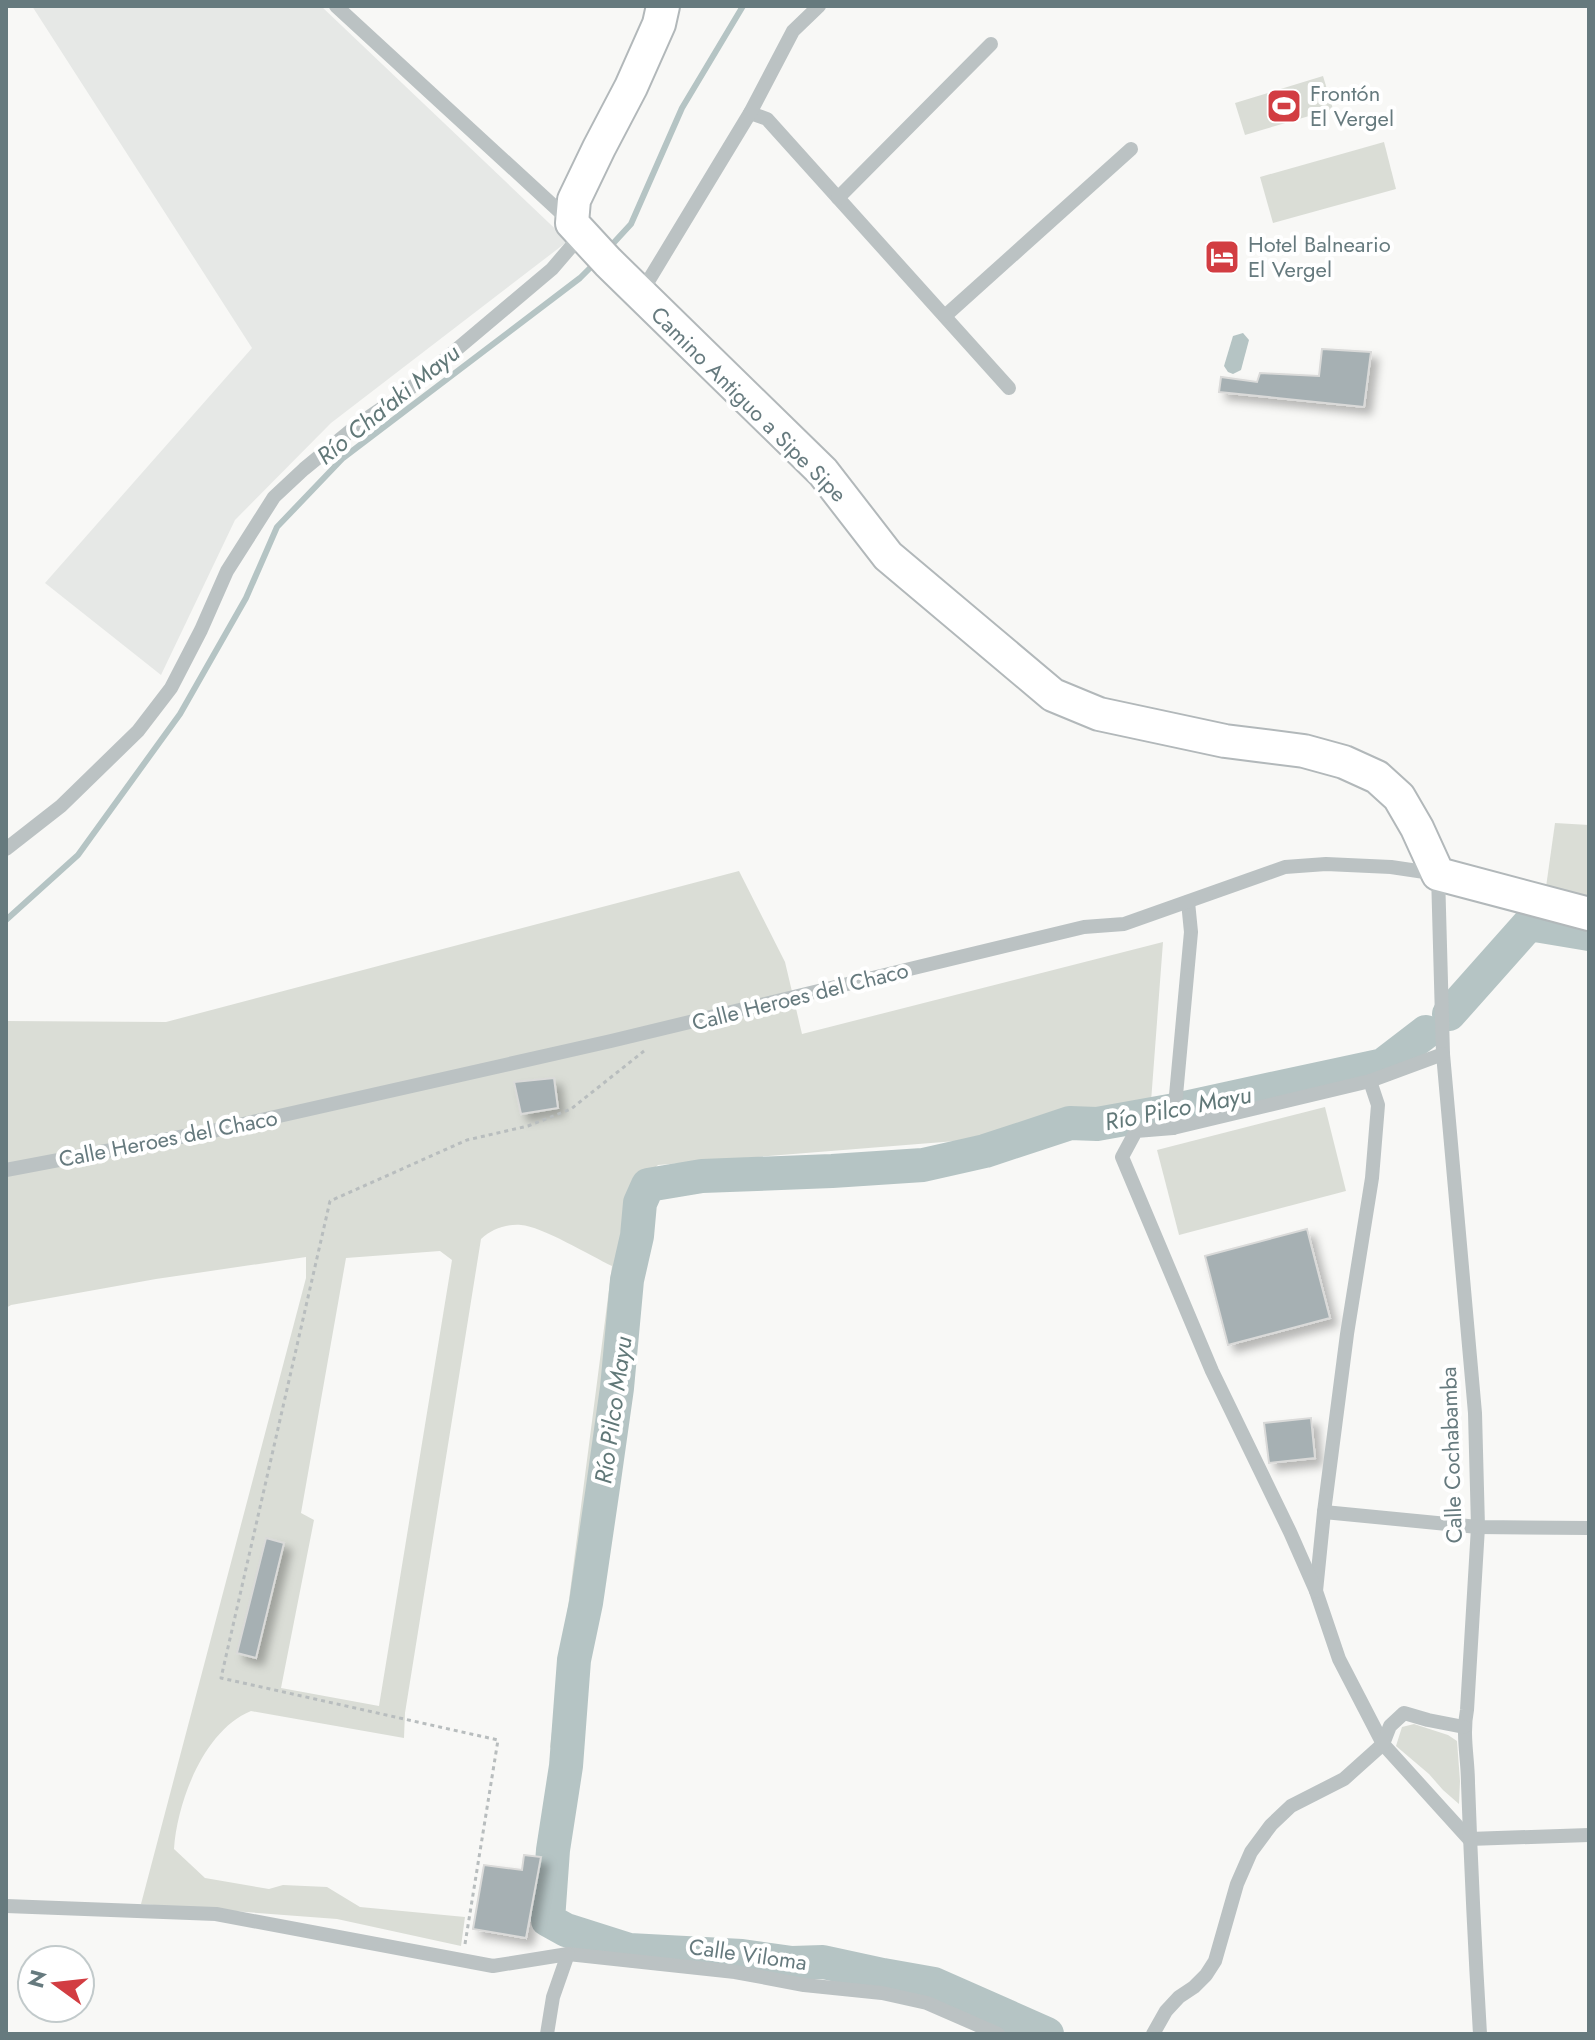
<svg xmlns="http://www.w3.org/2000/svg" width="1595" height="2040" viewBox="0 0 1595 2040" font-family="Jost,sans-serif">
	<defs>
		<filter id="shadow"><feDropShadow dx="7" dy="7" stdDeviation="4" flood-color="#0004"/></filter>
	</defs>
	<rect width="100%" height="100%" fill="#f8f8f6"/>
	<!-- built -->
	<path fill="#e6e8e6" d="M32 6H321L568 241 331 423 235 520 161 675 45 583 252 348Z"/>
	<!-- green -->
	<g fill="#daddd6" fill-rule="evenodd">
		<path d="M1323 76 1333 109 1245 135 1235 103Z"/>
		<path d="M1384 142 1396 189 1273 223 1260 177Z"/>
		<path d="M1555 823 1589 825V899L1546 887Z"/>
		<path d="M739 871 785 962 802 1034 1163 942 1150 1115 956 1141 658 1165 646 1176 637 1236 627 1280 617 1388 603 1487 586 1603 574 1660 566 1766 550 1747 612 1266C591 1256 541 1226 521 1225 505 1224 492 1229 481 1239L405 1713 404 1738 251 1711C204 1730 177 1802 174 1849L205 1878 269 1889 283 1885 327 1887 360 1907 465 1917 461 1946 337 1919 141 1904 306 1278V1257L156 1279 11 1305 6 1308V1021L166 1022ZM440 1251 452 1260 379 1706 281 1688 314 1520 301 1513 346 1258Z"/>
		<path d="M1325 1107 1346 1191 1179 1235 1157 1150Z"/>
		<path d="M1414 1724 1448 1735 1457 1741 1460 1781 1459 1804 1443 1790 1429 1774 1396 1746 1402 1727Z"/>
	</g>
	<!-- water -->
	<path fill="#b5c4c4" d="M1243 333 1249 340 1241 370 1233 374 1228 372 1224 366 1233 336Z"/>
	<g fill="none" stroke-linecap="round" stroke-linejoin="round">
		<!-- stream -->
		<g stroke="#b5c4c4" stroke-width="6">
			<path d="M608 249 631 224 682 108 743 6"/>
			<path d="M6 920 78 855 180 714 246 598 277 527 343 458 580 278 595 263"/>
		</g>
		<!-- river -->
		<g stroke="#b5c4c4" stroke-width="34">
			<path d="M1449 1014 1529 924 1589 934"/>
			<path d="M1047 2034 934 1984 883 1975 823 1962 792 1963 742 1956 629 1950 566 1930 548 1920 553 1850 566 1766 574 1660 586 1603 603 1487 617 1388 627 1280 637 1236 640 1203 648 1185 702 1176 832 1171 923 1165 985 1151 1070 1123 1097 1124 1175 1110 1383 1065 1426 1032"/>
		</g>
	</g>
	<!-- building -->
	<g fill="#a6b0b3" stroke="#dadad9" stroke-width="2" filter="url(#shadow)">
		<path d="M1322 349 1371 352 1364 407 1219 392 1221 377 1257 382 1260 373 1319 376Z"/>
		<path d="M554 1078 558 1108 521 1114 514 1082Z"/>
		<path d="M1307 1229 1330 1318 1228 1345 1205 1256Z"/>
		<path d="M1311 1418 1315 1458 1269 1463 1264 1423Z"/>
		<path d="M266 1538 284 1543 256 1658 237 1653Z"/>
		<path d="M524 1855 541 1857 526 1938 473 1929 484 1865 522 1870Z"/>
	</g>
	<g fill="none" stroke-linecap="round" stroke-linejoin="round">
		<defs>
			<path id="major" d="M663 6 659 24 631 87 599 148 574 200 572 223 608 262 823 472 888 556 1053 695 1099 714 1225 741 1304 751 1344 762 1377 777 1399 797 1417 828 1438 874 1589 914"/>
		</defs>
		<!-- major casing -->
		<use href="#major" stroke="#b2b8ba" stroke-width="36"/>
		<!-- path -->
		<path stroke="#b8bdbe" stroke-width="3" stroke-dasharray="4 4" stroke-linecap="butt" d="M465 1944 498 1740 221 1678 330 1201 467 1140 528 1126 571 1109 644 1051"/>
		<!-- minor -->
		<g stroke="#bbc2c3" stroke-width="14">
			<path d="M336 6 571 222"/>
			<path d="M750 113 767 119 1009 388"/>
			<path d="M838 198 991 44"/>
			<path d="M641 293 750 113 793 31 819 6"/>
			<path d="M945 316 1131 149"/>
			<path d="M6 849 61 806 138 731 171 688 201 630 227 571 274 497 304 469 360 423 406 392 552 269 582 234"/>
			<path d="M1370 1081 1378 1105 1372 1178 1347 1334 1324 1512 1316 1591 1339 1659 1383 1744 1469 1839 1589 1835"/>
			<path d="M1173 1128 1191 932 1188 902"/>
			<path d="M6 1170 217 1130 611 1041 1084 927 1124 924 1285 867 1326 864 1391 867 1438 874 1443 1054 1475 1413 1478 1527 1467 1710C1462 1735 1468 1759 1468 1783 1471 1867 1475 1950 1480 2034"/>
			<path d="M1324 1512 1478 1527 1589 1528"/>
			<path d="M1316 1591 1290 1532 1212 1371 1122 1157 1136 1131 1173 1128 1370 1081 1443 1054"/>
			<path d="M6 1906 216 1914 493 1966 568 1954 735 1972 804 1985 882 1993 927 2003 998 2034"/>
			<path d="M547 2034 553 1997 568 1954"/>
			<path d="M1153 2034 1166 2011 1179 1997 1194 1987 1206 1975 1215 1961 1237 1884 1251 1852 1271 1825 1291 1806 1344 1779 1383 1744 1390 1726 1404 1713 1428 1720 1464 1727"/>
		</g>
		<!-- major -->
		<use href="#major" stroke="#fff" stroke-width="32"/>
	</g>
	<!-- icons -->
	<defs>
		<symbol id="stadium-square" viewBox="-11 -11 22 22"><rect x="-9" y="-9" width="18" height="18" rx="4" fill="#d23d42" stroke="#fff"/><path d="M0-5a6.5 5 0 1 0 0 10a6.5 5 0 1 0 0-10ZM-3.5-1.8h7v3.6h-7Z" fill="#fff"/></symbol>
		<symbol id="hotel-square" viewBox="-11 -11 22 22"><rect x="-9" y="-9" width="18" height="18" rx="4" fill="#d23d42" stroke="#fff"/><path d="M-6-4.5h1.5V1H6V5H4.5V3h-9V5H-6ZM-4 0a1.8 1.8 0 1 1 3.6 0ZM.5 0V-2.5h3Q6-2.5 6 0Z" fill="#fff"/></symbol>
	</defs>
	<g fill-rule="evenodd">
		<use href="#stadium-square" x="1264" y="86" width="40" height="40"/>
		<use href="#hotel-square" x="1202" y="237" width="40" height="40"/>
	</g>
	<g text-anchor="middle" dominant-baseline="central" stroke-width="8" stroke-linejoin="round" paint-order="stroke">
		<!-- poi labels -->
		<g font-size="22" fill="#667a7e" stroke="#fff" text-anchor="start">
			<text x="1310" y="93">Frontón<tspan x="1310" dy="25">El Vergel</tspan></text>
			<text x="1248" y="244">Hotel Balneario<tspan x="1248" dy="25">El Vergel</tspan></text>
		</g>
		<!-- street labels -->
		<g font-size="22" fill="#667a7e" stroke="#fff">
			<text transform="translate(749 404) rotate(45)">Camino Antiguo a Sipe Sipe</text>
			<text transform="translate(800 996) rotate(-14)">Calle Heroes del Chaco</text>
			<text transform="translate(168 1138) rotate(-11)">Calle Heroes del Chaco</text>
			<text transform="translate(1451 1455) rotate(-92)">Calle Cochabamba</text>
			<text transform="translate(748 1954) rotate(8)">Calle Viloma</text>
		</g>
		<!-- water labels -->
		<g font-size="24" font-style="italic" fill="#617878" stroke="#fff">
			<text transform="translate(388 404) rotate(-39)">Río Cha'aki Mayu</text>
			<text transform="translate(1178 1108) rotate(-11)">Río Pilco Mayu</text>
			<text transform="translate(613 1410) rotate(-82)">Río Pilco Mayu</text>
		</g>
	</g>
	<!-- border -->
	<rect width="1595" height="2040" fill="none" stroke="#667a7e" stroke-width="16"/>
	<!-- north arrow -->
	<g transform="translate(56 1984) rotate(285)"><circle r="38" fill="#ffffff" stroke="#c2cacb" stroke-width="2"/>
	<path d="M0-6L14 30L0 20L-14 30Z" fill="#d23d42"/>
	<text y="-12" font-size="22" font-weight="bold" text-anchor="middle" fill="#667a7e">N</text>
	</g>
</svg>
